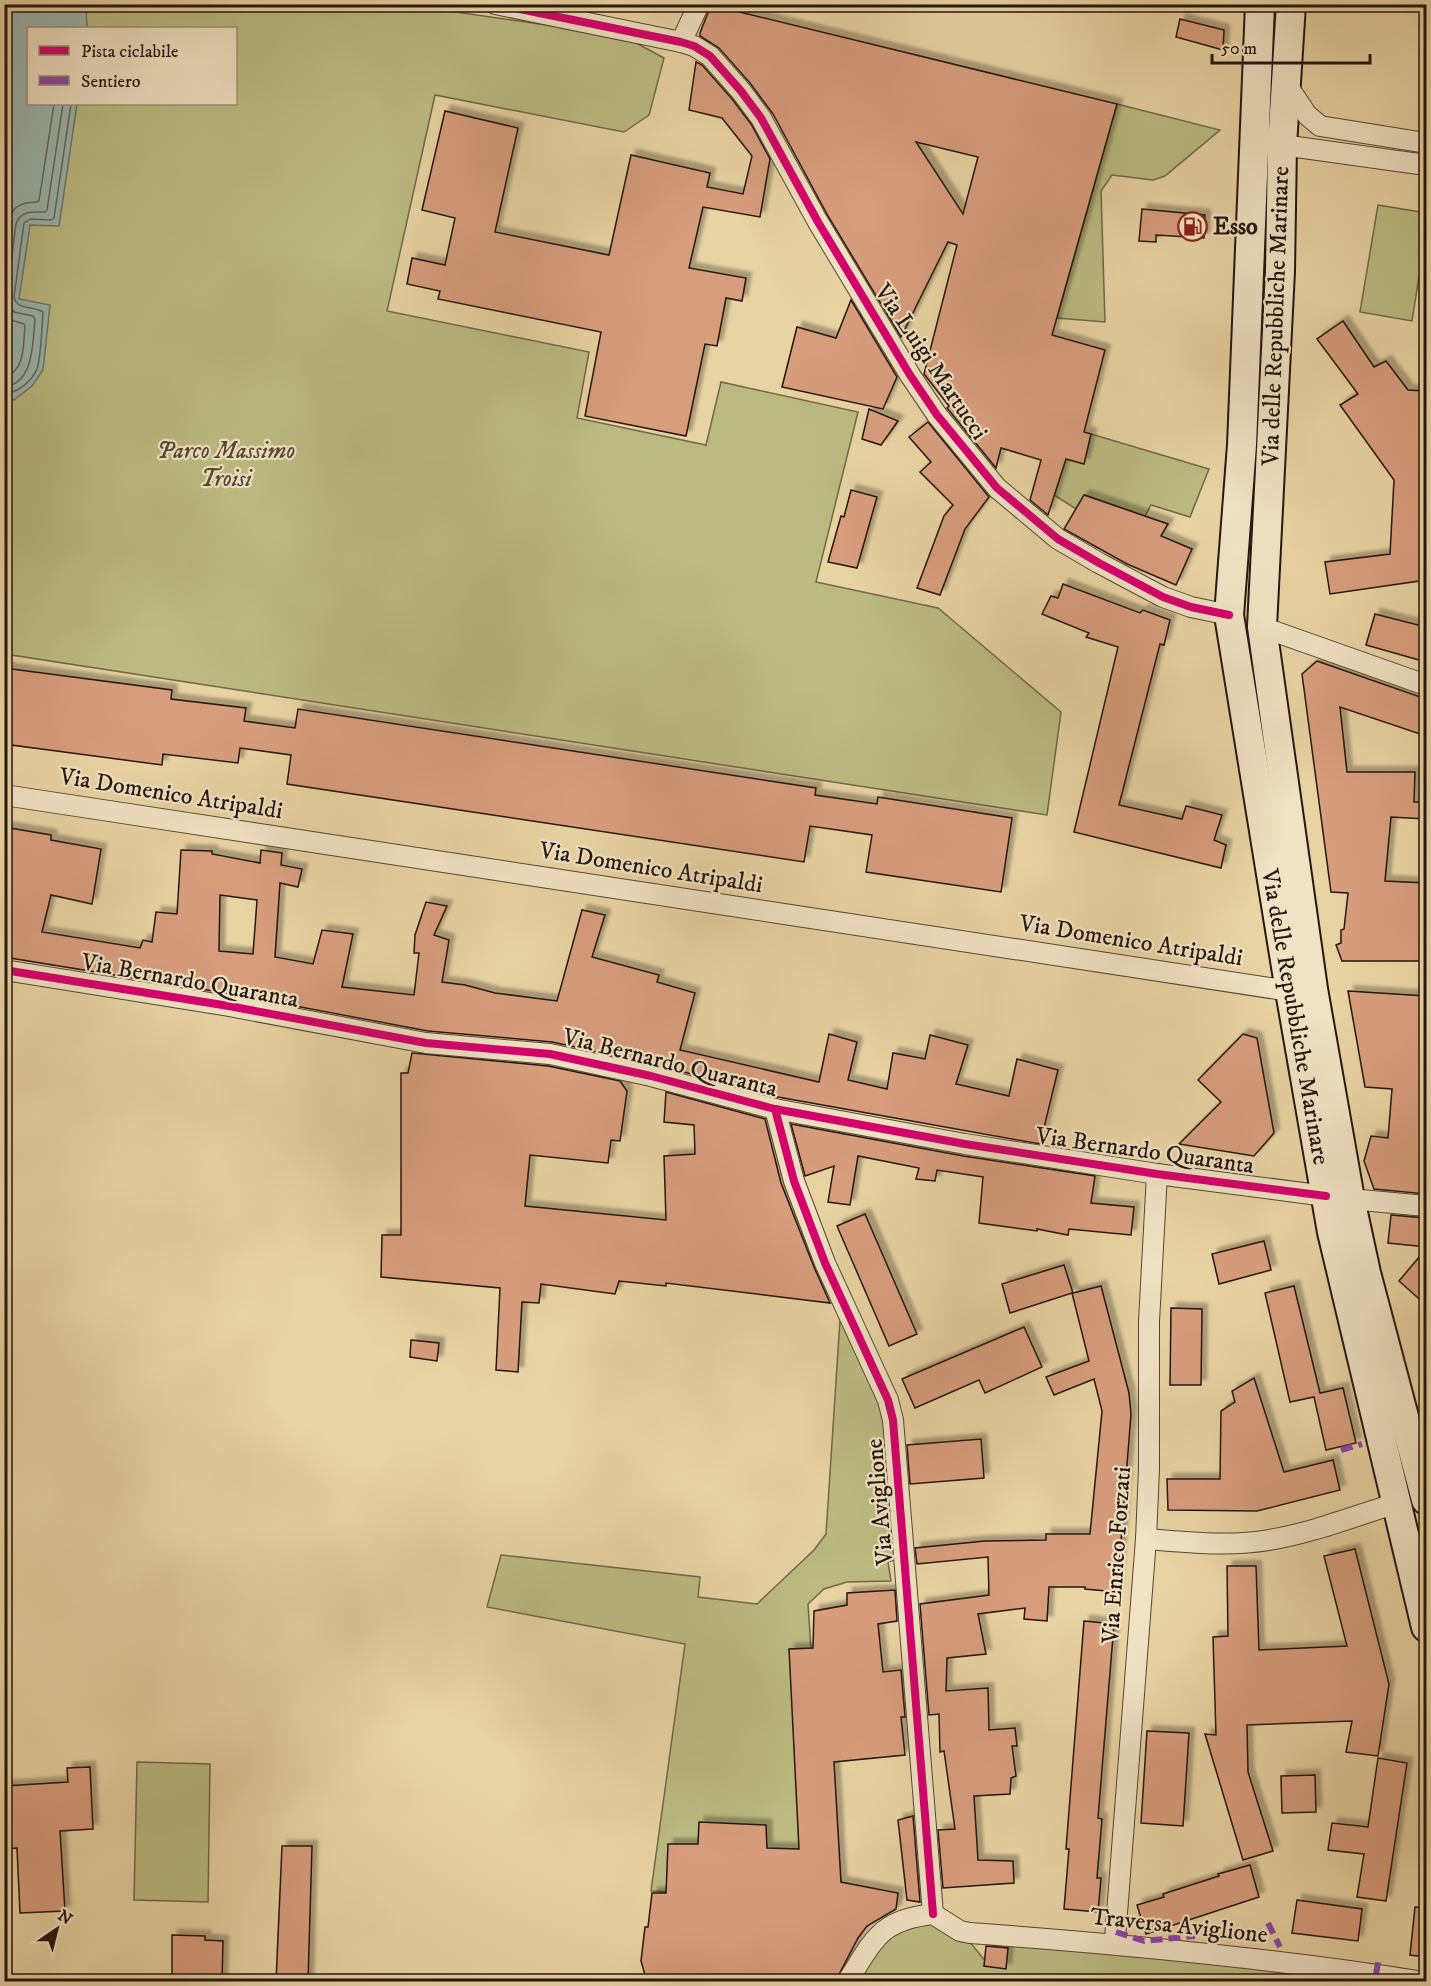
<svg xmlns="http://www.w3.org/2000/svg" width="1431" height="1986" viewBox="0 0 1431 1986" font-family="'IM FELL DW Pica',serif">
	<defs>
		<filter id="shadow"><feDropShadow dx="5.5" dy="-5.5" stdDeviation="1.5" flood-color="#0004"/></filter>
	</defs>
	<rect width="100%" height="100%" fill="#e8d3a3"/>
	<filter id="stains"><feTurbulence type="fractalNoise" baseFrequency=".00333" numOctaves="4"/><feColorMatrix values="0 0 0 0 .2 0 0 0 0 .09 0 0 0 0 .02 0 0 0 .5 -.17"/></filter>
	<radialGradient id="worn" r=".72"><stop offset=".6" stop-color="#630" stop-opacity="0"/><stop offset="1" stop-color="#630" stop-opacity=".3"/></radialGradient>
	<!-- green -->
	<g fill="#bbbb81" stroke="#706848" stroke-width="1.5" fill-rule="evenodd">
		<path d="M4 5H407L623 36 664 58 649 115 624 132 435 95 387 311 589 352 577 418 706 445 721 382 858 412 816 582 938 608 1061 712 1047 815 5 654ZM28 28H236V104H28Z"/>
		<path d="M1117 104 1220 130 1165 176 1153 180 1112 175 1101 191 1105 322 1057 318Z"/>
		<path d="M1378 205 1426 213V232L1412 321 1360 312Z"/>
		<path d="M1091 434 1209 469 1190 517 1151 505 1145 516 1085 495 1076 509 1054 495 1066 459 1084 463Z"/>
		<path d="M841 1305 879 1396 886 1433 897 1559 888 1562 891 1581 847 1582 824 1589 808 1604 811 1649 832 1756 842 1898 651 1891 685 1644 487 1607 501 1555 700 1577 698 1597 757 1604 814 1550 826 1534Z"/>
		<path d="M137 1762 210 1764 208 1902 134 1900Z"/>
		<path d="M930 1922C942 1931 953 1940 969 1941L987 1963 990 1937 1330 1973 1335 1981 859 1982 882 1943 901 1929Z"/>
	</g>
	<!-- water -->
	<path fill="#9ab6b0" stroke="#6b7670" stroke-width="1.5" d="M5 4 86 5 87 28H28V104H77L59 226 30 225 19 299 50 305 43 370 32 386 14 400 4 399Z"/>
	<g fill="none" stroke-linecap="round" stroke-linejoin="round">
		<!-- shore -->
		<g stroke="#606660" stroke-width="1.5">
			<path d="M4 243C7 227 7 207 26 203 31 202 35 203 39 201L54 104"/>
			<path d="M4 316 11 320 24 324 25 326C23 344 26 371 4 377"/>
			<path d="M4 386C34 386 33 339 35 319L33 316 14 312 6 301 16 224C21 210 32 212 45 212L47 210 63 104"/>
			<path d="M4 393C17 394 32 381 37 369 41 358 42 325 43 312 34 306 16 310 14 297L24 223 30 219 51 220 54 218 71 104"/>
		</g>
	</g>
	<!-- building -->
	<g fill="#d89d7d" stroke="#251610" stroke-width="1.5" fill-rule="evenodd" filter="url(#shadow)">
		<path d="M711 5 1117 104 1052 335 1105 350 1084 432 1091 434 1084 464 1066 459 1048 515 1030 500 1041 460 1001 448 996 468 947 408 949 406 924 374 957 245 948 242 901 337 828 216 773 114 750 83 719 48 700 36V33ZM916 142 978 157 963 214Z"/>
		<path d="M1180 19 1224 30 1223 50 1176 37Z"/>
		<path d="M696 62 702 65 732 99 751 124 770 159 760 217 703 207 689 268 746 278 742 301 726 298 717 346 705 344 686 436 585 416 601 332 438 299 440 291 407 284 412 258 445 265 455 218 422 210 445 111 518 128 495 232 609 255 631 155 710 173 707 187 743 194 752 156 722 118 689 110Z"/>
		<path d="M1142 209 1205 215 1204 238 1156 235V242L1139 241Z"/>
		<path d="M851 300 897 377 883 409 782 387 797 327 836 338Z"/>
		<path d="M1343 321 1374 367 1386 361 1408 390 1426 391V580L1330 594 1325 562 1390 554 1394 480 1340 405 1358 394 1317 339Z"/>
		<path d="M869 409 898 421 881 445 862 439Z"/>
		<path d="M928 422 989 497 965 529 940 595 917 588 944 516 953 505 920 472 931 462 909 437Z"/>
		<path d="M851 490 877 497 857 568 828 562 841 516 844 517Z"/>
		<path d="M1084 495 1168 524 1161 536 1192 549 1176 585 1127 564 1064 529Z"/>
		<path d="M1063 584 1140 613 1143 610 1170 620 1164 645 1160 644 1119 805 1182 819 1186 806 1222 815 1214 840 1226 845 1221 868 1074 832 1118 647 1086 637 1089 633 1042 614 1051 596 1058 598Z"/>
		<path d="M1375 614 1426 627V662L1366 645Z"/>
		<path d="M1317 661 1426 699V736L1340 707 1347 772H1415L1414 802H1426V819L1391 817 1385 881 1426 883V961H1342L1336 945 1341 943V930L1344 929 1348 893 1331 892 1302 674Z"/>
		<path d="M4 668 172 690 171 699 246 708 244 721 295 728 298 709 816 788 815 795 877 804 878 797 1012 818 1001 892 866 872 872 835 810 826 804 862 287 784 291 755 240 748 238 763 163 754 162 765 4 744Z"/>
		<path d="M4 827 51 835V840L101 849 92 904 51 895 42 932 140 948 143 940 152 942 156 912 177 914 181 850 212 851V854L260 863 261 850 282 853 281 865 302 869 298 887 280 883 275 957 313 964 322 930 353 934 342 987 414 995 419 953H414L415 935 426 902 447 906 434 935 449 940 442 982 465 985 495 993 557 1001 582 910 605 915 592 957 659 975 657 982 695 993 680 1050 819 1082 829 1034 857 1042 848 1080 887 1089 893 1053 925 1059 930 1035 968 1045 956 1084 1009 1096 1017 1059 1058 1070 1040 1144 778 1097 654 1064 552 1042 428 1031 231 994 4 957ZM220 895 257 900 253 954 219 951Z"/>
		<path d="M1348 991 1426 996V1194L1374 1189 1364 1161 1371 1136 1388 1138 1392 1089 1365 1087Z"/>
		<path d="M1243 1034 1257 1038 1274 1133 1254 1156 1179 1144 1221 1102 1198 1080Z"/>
		<path d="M412 1053 548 1066 620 1081 627 1091 620 1141 611 1140 608 1163 530 1155 525 1206 666 1220 664 1156 695 1154 694 1125 664 1122 666 1092 765 1119 781 1183 814 1267 830 1303 666 1283V1286L619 1281 615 1294 541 1284 539 1303 522 1302 518 1372 496 1370 500 1288 381 1277 382 1235H401V1073H408Z"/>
		<path d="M791 1124 963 1156 1095 1176 1091 1203 1134 1207 1131 1235 1069 1229 1068 1235 1037 1229V1231L979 1223 983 1177 937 1170 935 1181 916 1179 919 1168 858 1156 850 1205 828 1202 834 1166 805 1176Z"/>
		<path d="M865 1214 917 1334 889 1346 837 1226Z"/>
		<path d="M1391 1215 1426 1218V1247L1388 1243Z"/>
		<path d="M1264 1241 1271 1270 1219 1284 1212 1254Z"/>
		<path d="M1426 1249V1305L1399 1281Z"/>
		<path d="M1064 1265 1073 1293 1101 1286 1129 1393 1131 1414 1117 1592 1085 1589V1587H1049L1047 1621 1024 1619 1025 1608 978 1614 986 1654 947 1658 946 1691 988 1688 989 1730 1015 1728 1017 1746H1012L1016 1776 1011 1778 1010 1794 974 1796 978 1860 1013 1861 1014 1883 943 1888 938 1830 955 1829 944 1751 940 1752 939 1714 929 1715 920 1604 989 1595 988 1557 917 1564 915 1548 985 1541 1046 1540V1534H1090L1102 1411 1094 1379 1054 1395 1046 1377 1089 1361 1072 1293 1010 1313 1002 1284Z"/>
		<path d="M1294 1286 1320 1393 1343 1388 1356 1443 1326 1450 1314 1397 1290 1402 1265 1293Z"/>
		<path d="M1171 1308 1202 1309 1201 1385H1170Z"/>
		<path d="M1024 1327 1042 1367 985 1393 979 1380 915 1408 902 1379Z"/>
		<path d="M411 1340 439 1343 437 1361 410 1357Z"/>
		<path d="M1254 1378 1284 1472 1333 1460 1340 1490 1257 1511 1168 1510 1167 1479H1220L1221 1411 1235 1402 1232 1391Z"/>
		<path d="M981 1439 984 1478 910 1484 907 1445Z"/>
		<path d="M1355 1549 1389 1684 1378 1756 1346 1752 1352 1721 1247 1725 1248 1772 1273 1851 1243 1860 1205 1734 1216 1735 1213 1637 1228 1636 1227 1566H1256L1259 1650 1347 1646 1324 1556Z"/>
		<path d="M895 1590 897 1621 878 1624 883 1672 901 1670 905 1717H901L905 1755 834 1762 841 1882 898 1893 896 1909 867 1926 858 1938 835 1982H647L641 1961 645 1927H648L652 1893H666L668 1844H698L699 1822 766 1825 767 1848 799 1849 789 1649 813 1648 814 1611 847 1605V1593Z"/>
		<path d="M1084 1621 1114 1624 1098 1818 1102 1819 1097 1878H1101L1098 1912 1064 1909 1069 1849H1066Z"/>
		<path d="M1147 1731 1189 1733 1183 1826 1141 1823Z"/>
		<path d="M1378 1758 1407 1763 1386 1901 1357 1897 1364 1854 1328 1850 1332 1823 1368 1827Z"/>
		<path d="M90 1767 93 1829 60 1831 65 1911 20 1913 17 1848 4 1849V1786L68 1782 67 1768Z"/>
		<path d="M1315 1775 1316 1812 1282 1813 1281 1776Z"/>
		<path d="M913 1816 920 1902 907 1900 898 1820Z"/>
		<path d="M282 1846H312L308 1982H276Z"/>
		<path d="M1250 1865 1259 1897 1146 1934 1137 1905 1164 1897 1163 1894 1219 1876 1218 1874Z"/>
		<path d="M1297 1900 1362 1909 1358 1941 1292 1933Z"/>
		<path d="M1415 1907 1426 1908V1957L1410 1955Z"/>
		<path d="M172 1935 205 1936V1940L223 1941 222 1982H205V1975H172Z"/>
		<path d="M986 1946 1008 1948 1006 1969 984 1966Z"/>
	</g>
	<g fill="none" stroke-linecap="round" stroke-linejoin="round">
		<defs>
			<g id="street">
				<path d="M495 4 681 42 694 46 710 56 741 91 761 118 818 222 910 375 937 415 997 488 1058 539 1099 563 1163 597 1191 607 1229 615"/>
				<path d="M681 42 699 4"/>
				<path d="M1287 85 1307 115 1320 126 1426 143"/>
				<path d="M1271 139 1282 145 1426 165"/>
				<path d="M1262 627 1426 685"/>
				<path d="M4 795 1290 991"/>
				<path d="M4 970 229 1006 426 1043 550 1054 651 1076 775 1109 965 1144 1157 1174 1326 1196"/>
				<path d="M775 1109 794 1181 825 1263 888 1400 893 1420 933 1914"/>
				<path d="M1350 1199 1426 1206"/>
				<path d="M1146 1539C1186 1542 1229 1547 1269 1540 1312 1533 1355 1516 1397 1503"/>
				<path d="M933 1914 960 1931 970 1933C1122 1944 1274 1958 1424 1982"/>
				<path d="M1115 1939 1146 1539 1149 1469V1321L1157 1174"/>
				<path d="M847 1982C874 1940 879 1920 933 1914"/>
			</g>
			<g id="secondary">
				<path d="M1260 4 1242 445 1229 615 1290 991 1332 1232 1426 1627"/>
				<path d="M1291 4 1282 145 1280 271 1262 627 1313 989 1350 1199 1366 1273 1426 1500"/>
			</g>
		</defs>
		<!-- street casing -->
		<use href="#street" stroke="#564535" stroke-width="22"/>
		<!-- secondary casing -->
		<use href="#secondary" stroke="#251610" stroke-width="32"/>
		<!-- street -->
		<use href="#street" stroke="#f0e2c3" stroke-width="20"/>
		<!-- secondary -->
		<use href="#secondary" stroke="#f0e2c3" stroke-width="28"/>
		<!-- quiet -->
		<g stroke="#8e44ad" stroke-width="6" stroke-dasharray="12 6" stroke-linecap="butt">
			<path d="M1341 1450 1362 1444"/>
			<path d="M1268 1923 1280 1947"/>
			<path d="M1116 1932 1144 1941 1195 1936"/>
			<path d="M1376 1974 1379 1957"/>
		</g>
		<defs>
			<g id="cycleway">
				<path d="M495 4 681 42 694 46 710 56 741 91 761 118 818 222 910 375 937 415 997 488 1058 539 1099 563 1163 597 1191 607 1229 615"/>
				<path d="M4 970 229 1006 426 1043 550 1054 651 1076 775 1109 965 1144 1157 1174 1326 1196"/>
				<path d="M775 1109 794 1181 825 1263 888 1400 893 1420 933 1914"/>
			</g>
		</defs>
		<!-- cycleway casing -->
		<use href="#cycleway" stroke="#f0e2c3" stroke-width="11"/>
		<!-- cycleway -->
		<use href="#cycleway" stroke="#d6006c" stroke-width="8"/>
	</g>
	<!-- icons -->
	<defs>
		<symbol id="fuel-ring" viewBox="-11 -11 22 22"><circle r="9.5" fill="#f0e2c3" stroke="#8f2418" stroke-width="1.5"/><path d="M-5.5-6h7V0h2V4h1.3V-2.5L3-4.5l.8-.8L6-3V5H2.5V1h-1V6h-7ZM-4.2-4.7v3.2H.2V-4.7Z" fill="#8f2418"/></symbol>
	</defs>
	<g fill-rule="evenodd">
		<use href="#fuel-ring" x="1176" y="210" width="33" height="33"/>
	</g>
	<g text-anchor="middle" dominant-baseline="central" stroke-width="4.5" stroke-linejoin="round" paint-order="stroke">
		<!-- poi labels -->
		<g font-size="24" font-weight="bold" fill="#251610" stroke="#f0e2c3" text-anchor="start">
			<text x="1213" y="227">Esso</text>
		</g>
		<!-- street labels -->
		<g font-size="24" fill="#251610" stroke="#f0e2c3">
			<text transform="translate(1276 316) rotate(-88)">Via delle Repubbliche Marinare</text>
			<text transform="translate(931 362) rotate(56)">Via Luigi Martucci</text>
			<text transform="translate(171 794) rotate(9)">Via Domenico Atripaldi</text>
			<text transform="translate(651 868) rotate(9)">Via Domenico Atripaldi</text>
			<text transform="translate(1131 941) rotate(9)">Via Domenico Atripaldi</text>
			<text transform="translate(190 981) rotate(10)">Via Bernardo Quaranta</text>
			<text transform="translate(1295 1017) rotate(80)">Via delle Repubbliche Marinare</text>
			<text transform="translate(670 1063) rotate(14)">Via Bernardo Quaranta</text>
			<text transform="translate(1145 1151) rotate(8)">Via Bernardo Quaranta</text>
			<text transform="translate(880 1502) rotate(-95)">Via Aviglione</text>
			<text transform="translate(1117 1555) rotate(-86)">Via Enrico Forzati</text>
			<text transform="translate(1179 1926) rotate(6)">Traversa Aviglione</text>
		</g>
		<!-- park labels -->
		<g font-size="24" font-style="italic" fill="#524832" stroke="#f0e2c3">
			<text x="226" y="451">Parco Massimo<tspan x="226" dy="28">Troisi</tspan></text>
		</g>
	</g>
	<!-- margin -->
	<rect width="1431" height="1986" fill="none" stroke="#e8d3a3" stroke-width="24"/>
	<rect x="6" y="6" width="1419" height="1974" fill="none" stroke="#251610" stroke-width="3"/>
	<rect x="12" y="12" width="1407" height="1962" fill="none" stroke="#251610" stroke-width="1.5"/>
	<!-- legend -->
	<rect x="27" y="27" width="210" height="78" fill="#f0e2c3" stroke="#9f907b" stroke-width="1.5"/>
	<rect x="39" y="46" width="30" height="9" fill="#d6006c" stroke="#9f907b" stroke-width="1.5"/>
	<text x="81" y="57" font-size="18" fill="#251610">Pista ciclabile</text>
	<rect x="39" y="76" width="30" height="9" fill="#8e44ad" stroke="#9f907b" stroke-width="1.5"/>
	<text x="81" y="87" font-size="18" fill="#251610">Sentiero</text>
	<!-- north arrow -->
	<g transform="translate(57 1929) rotate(35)" stroke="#f0e2c3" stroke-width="4.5" paint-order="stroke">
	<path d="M0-4.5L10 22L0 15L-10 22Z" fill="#251610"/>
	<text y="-9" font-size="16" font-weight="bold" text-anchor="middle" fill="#251610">N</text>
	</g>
	<!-- scale -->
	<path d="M1212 54v9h158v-9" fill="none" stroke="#251610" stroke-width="3"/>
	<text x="1221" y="54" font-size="18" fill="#251610" stroke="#f0e2c3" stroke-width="4.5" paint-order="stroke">50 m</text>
	<rect width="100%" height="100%" filter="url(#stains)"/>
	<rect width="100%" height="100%" fill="url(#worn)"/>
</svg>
